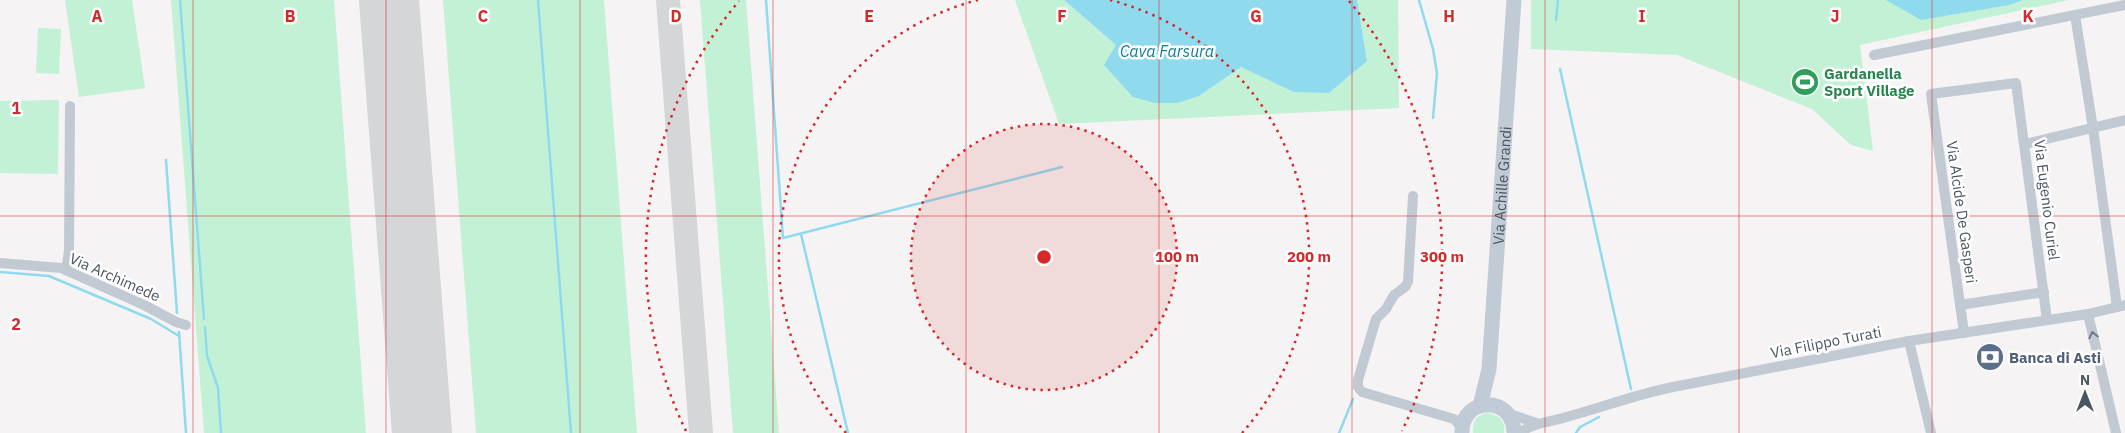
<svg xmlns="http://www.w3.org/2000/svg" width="2125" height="433" viewBox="0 0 2125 433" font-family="'IBM Plex Sans',sans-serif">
	<rect width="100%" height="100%" fill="#f5f3f3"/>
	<!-- green -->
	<g fill="#c3f1d5">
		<path d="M65 0H132L145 88 79 97Z"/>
		<path d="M171 0H334L366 433H204Z"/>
		<path d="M443 0H604L637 433H476Z"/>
		<path d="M700 0H746L779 433H733Z"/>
		<path d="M1015 0H1064L1116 45 1199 96 1241 67 1267 78 1329 93 1367 61 1357 0H1398L1399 108 1059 124Z"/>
		<path d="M1531 0H2069L1860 45 1873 151 1851 145 1812 109 1677 55 1531 49Z"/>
		<path d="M38 28 61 29 59 74 36 73Z"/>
		<path d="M59 100 58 174 0 173V101Z"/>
		<path d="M1486 413C1498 414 1506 421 1504 433H1473C1472 422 1476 416 1486 413Z"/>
	</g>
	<!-- water -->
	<g fill="#90daee">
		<path d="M1064 0H1357L1367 61 1329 93 1294 92 1241 67 1199 96 1177 103H1155L1133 97 1104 65 1116 45Z"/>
		<path d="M1886 0H2023L2009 5 1921 20Z"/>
	</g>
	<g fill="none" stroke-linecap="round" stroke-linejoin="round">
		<!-- stream -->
		<g stroke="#90daee" stroke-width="2.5">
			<path d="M180 0 204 319"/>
			<path d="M538 0 571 433"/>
			<path d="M766 0 783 238 1062 167"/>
			<path d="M1419 0 1433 49 1437 73 1433 118"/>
			<path d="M1556 20 1558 0"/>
			<path d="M1560 69 1631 389"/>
			<path d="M166 160 177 313"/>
			<path d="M801 234 848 433"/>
			<path d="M0 272 49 276 151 319 179 336"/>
			<path d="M205 327 207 356 218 388 221 433"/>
			<path d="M179 332 186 433"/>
			<path d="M1339 433 1353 399"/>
			<path d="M1576 433 1580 427 1599 417"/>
		</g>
		<!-- taxiway -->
		<path stroke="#d5d6d8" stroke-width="24" d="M668 0 701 433"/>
		<!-- runway -->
		<path stroke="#d5d6d8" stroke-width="60" d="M389 0 422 433"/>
		<!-- minor -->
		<g stroke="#c1cad2" stroke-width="10">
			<path d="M2075 15 2093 128 2117 307"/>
			<path d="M1874 55 2125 5"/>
			<path d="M2025 144 2125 120"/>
			<path d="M1413 196 1408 282 1405 287 1394 295 1386 309 1376 319 1358 380V387L1362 392 1454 419 1462 428"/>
			<path d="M0 263 61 268 144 305 176 322 186 325"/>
			<path d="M66 270 69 251 70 106"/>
			<path d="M1960 305 2044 292"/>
			<path d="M2088 314 2116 433"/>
			<path d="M1964 333 1931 94 2016 83 2047 320"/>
			<path d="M1909 341 1931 433"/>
			<path d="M1507 413 1536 423"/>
			<path d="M1519 433C1535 422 1552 422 1570 416 1603 407 1635 395 1668 388L1909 341 2088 314 2125 305"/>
		</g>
		<!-- secondary -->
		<g stroke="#c1cbd6" stroke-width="15">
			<path id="s1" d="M1480 406 1489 369 1514 0"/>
			<path d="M1462 433C1461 396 1514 395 1514 433"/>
		</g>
	</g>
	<!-- one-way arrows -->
	<defs><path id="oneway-chevron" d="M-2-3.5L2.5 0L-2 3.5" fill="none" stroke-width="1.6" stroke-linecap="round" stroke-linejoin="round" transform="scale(1.25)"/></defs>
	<use stroke="#6e7983" href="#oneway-chevron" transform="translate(2093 335) rotate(-103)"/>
	<!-- grid -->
	<path fill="none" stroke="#d62828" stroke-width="1" stroke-opacity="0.55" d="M193 0V433M386 0V433M580 0V433M773 0V433M966 0V433M1159 0V433M1352 0V433M1545 0V433M1739 0V433M1932 0V433M0 216H2125"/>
	<!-- distance rings -->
	<circle cx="1044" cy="257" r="133" fill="#d62828" fill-opacity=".12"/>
	<g fill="none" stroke="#d62828" stroke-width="2.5" stroke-dasharray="2.5 5">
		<circle cx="1044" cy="257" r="133"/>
		<path d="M846 433A265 265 0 0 1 978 0M1110 0A265 265 0 0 1 1242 433"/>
		<path d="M686 431A398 398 0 0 1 739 1M1349 1A398 398 0 0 1 1402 431"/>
	</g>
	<!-- icons -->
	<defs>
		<symbol id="stadium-disc" viewBox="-11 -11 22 22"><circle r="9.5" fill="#2e9e5b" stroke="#fff"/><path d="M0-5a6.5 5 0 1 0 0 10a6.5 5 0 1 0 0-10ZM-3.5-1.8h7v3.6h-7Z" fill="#fff"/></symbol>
		<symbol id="bank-disc" viewBox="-11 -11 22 22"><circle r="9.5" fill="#5c6f8a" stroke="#fff"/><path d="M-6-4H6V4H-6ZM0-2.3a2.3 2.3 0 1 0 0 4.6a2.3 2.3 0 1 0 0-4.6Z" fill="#fff"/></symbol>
	</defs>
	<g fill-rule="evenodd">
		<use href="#stadium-disc" x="1789" y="66" width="32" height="32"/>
		<use href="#bank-disc" x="1974" y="341" width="32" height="32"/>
	</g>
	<g text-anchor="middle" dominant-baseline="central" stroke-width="5" stroke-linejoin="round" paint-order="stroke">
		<!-- leisure labels -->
		<g font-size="15" font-weight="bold" fill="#27864d" stroke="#fff" text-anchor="start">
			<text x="1824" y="73">Gardanella<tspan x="1824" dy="17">Sport Village</tspan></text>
		</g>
		<!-- street labels -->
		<g font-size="15" fill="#4a5661" stroke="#fff">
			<text stroke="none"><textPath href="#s1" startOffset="222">Via Achille Grandi</textPath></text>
			<text transform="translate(2047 200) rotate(83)">Via Eugenio Curiel</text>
			<text transform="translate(1962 212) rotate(82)">Via Alcide De Gasperi</text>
			<text transform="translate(115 277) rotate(24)">Via Archimede</text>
			<text transform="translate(1826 342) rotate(-11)">Via Filippo Turati</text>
		</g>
		<!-- service labels -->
		<g font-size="15" font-weight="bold" fill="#4e5e75" stroke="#fff" text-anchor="start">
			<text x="2009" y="357">Banca di Asti</text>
		</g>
		<!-- water labels -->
		<g font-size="16" font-style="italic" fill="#0c7c9b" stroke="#fff">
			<text x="1167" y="51">Cava Farsura</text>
		</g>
	</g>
	<g font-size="16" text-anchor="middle" font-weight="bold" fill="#d62828" stroke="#fff" stroke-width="5" stroke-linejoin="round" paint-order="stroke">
		<text x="97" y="22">A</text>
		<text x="290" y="22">B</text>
		<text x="483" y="22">C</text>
		<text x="676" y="22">D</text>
		<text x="869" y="22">E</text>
		<text x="1062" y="22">F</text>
		<text x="1256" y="22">G</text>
		<text x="1449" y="22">H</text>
		<text x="1642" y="22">I</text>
		<text x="1835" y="22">J</text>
		<text x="2028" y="22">K</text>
		<text x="16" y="114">1</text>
		<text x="16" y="330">2</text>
	</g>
	<circle cx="1044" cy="257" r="8" fill="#d62828" stroke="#fff" stroke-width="2.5"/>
	<g font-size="15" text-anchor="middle" font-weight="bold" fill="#d62828" stroke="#fff" stroke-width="5" stroke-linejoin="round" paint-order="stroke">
		<text x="1177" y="262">100 m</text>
		<text x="1309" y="262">200 m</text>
		<text x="1442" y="262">300 m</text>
	</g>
	<!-- north arrow -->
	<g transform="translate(2085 393)" stroke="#ffffff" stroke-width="4" paint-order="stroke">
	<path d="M0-4L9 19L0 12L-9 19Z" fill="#4a5661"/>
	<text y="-8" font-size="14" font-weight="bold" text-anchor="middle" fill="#4a5661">N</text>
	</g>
</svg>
